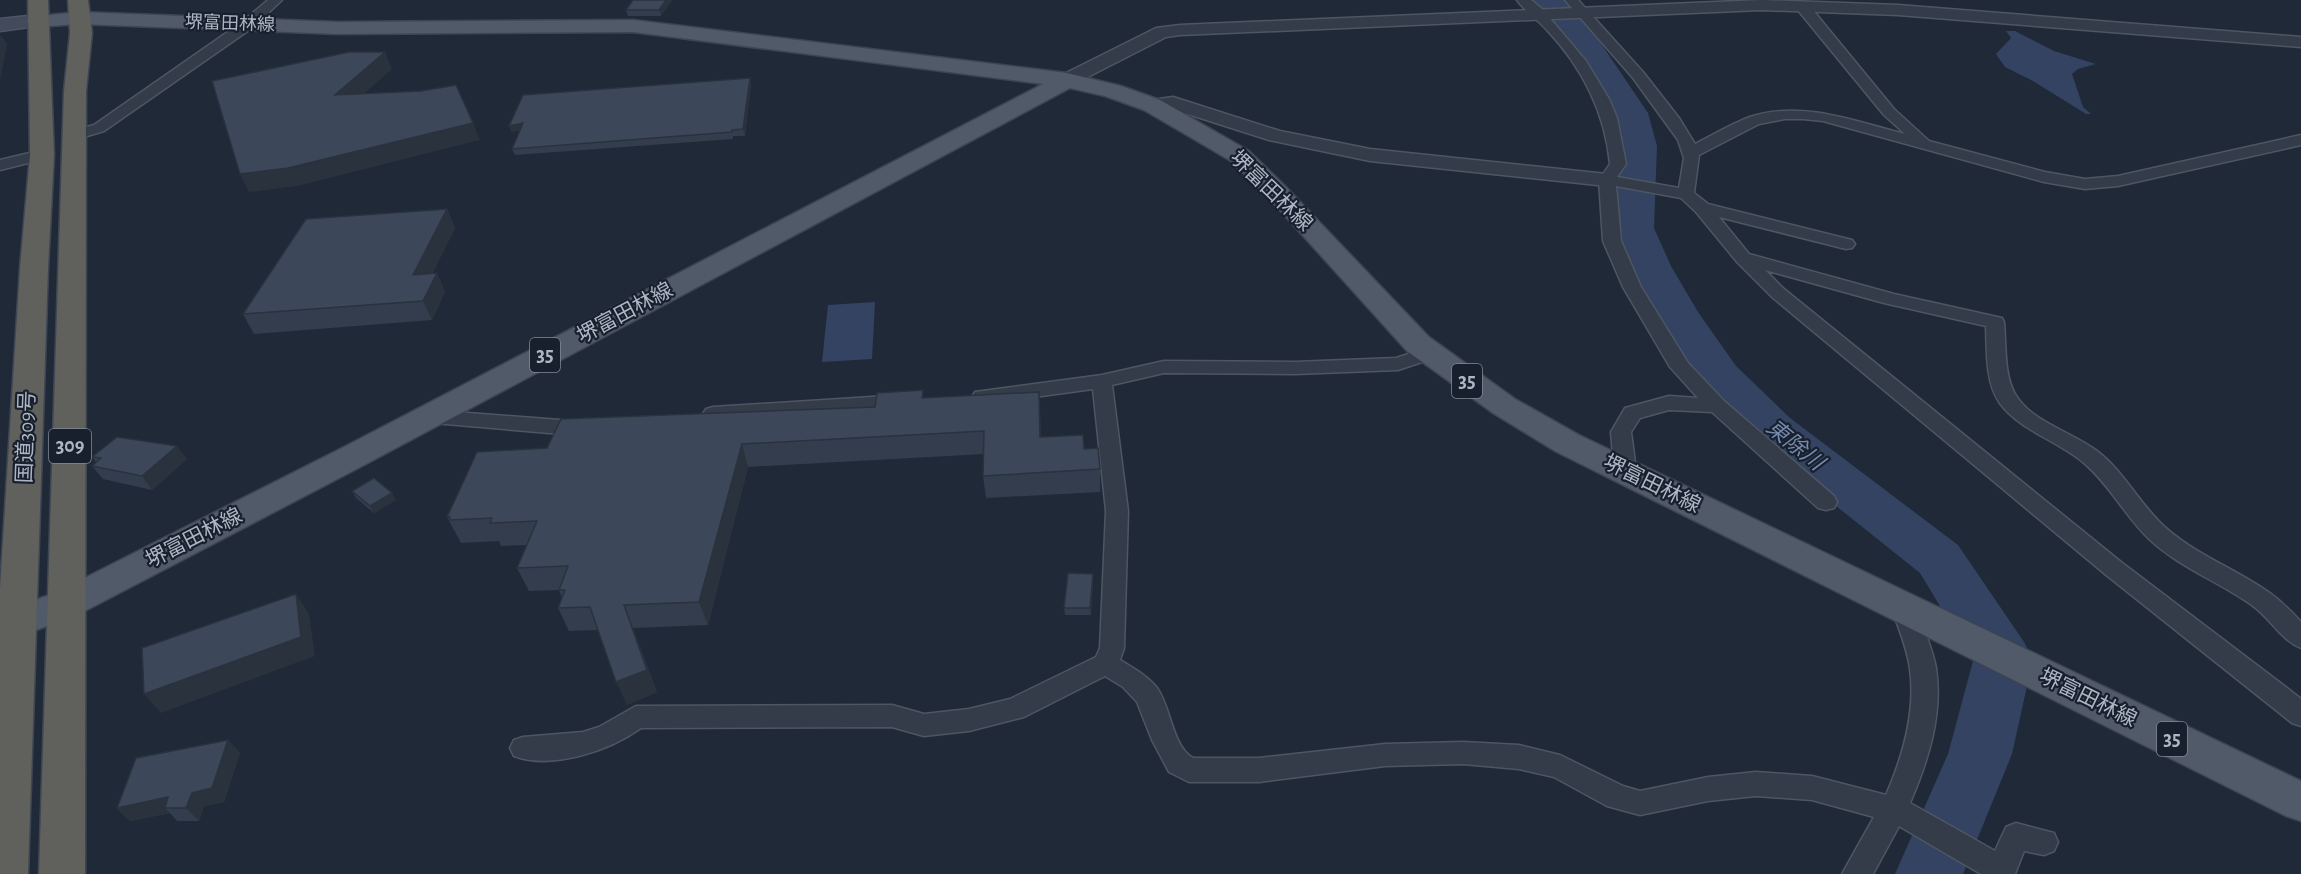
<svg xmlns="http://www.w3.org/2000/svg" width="2301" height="874" viewBox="0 0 2301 874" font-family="'Alegreya Sans','Noto Sans JP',sans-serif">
	<rect width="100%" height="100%" fill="#202938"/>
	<!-- water -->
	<g fill="#334361">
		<path d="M2006 31H2015L2054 51 2096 64 2078 69 2072 74 2083 107 2091 114H2086L2033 81 2005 67 1996 54 2011 38Z"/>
		<path d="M875 302 872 359 822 362 828 305Z"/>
	</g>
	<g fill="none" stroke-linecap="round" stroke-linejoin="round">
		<!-- river -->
		<path fill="#334361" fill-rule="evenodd" d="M1532 0H1565L1581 14 1648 113 1657 146 1654 228 1671 266 1698 312 1736 366 1790 418 1958 545 2024 642 2033 659 2012 754 1963 874H1895L1948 754 1973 661 1920 573 1756 442 1702 388 1654 312 1629 266 1614 228 1621 146 1612 113 1558 27Z"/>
		<defs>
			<g id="minor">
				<path d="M268 0H282L252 28 104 131 74 140 66 135 69 132 94 125 242 22Z"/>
				<path d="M1517 0H1531L1542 9 1586 61 1609 99 1617 118 1626 164 1617 177 1679 188 1684 158 1678 140 1633 78 1565 0H1578L1643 72 1679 118 1695 144C1713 135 1731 124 1750 117 1802 100 1854 121 1905 134L1884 115 1797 9 1795 6 1797 3H1807L1894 109 1929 141 2045 172 2085 179 2118 176 2301 135V145L2118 186 2085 189 2044 182 1823 121 1803 119H1785L1759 124 1699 155 1694 193 1708 204 1852 240 1855 244 1852 248 1846 249 1719 217 1749 254 1894 294 2002 318 2004 322C2006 344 2004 375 2015 394 2031 422 2072 432 2097 451 2125 472 2140 506 2167 529 2198 556 2238 570 2271 594 2282 602 2292 612 2301 622V648C2282 641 2270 618 2253 606 2220 582 2180 568 2149 539 2125 516 2110 485 2084 463 2057 440 2020 431 1999 402 1985 381 1987 349 1986 326L1884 303 1765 270 1784 289 2121 562 2287 688 2301 699V726L2292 723 2105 574 1772 297 1737 262 1696 212 1681 198 1616 186 1621 241 1641 287 1688 363 1724 401 1834 496 1837 502 1834 508 1826 510 1818 508 1712 412 1669 410 1640 418 1631 432 1636 470 1633 475 1625 477 1617 475 1614 470 1611 432 1625 408 1669 396 1698 398 1670 367 1623 287 1603 241 1599 180 1610 164C1605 112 1582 67 1546 29 1537 19 1525 11 1517 0Z"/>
				<path d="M42 150 50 155 48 158 0 170V160Z"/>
				<path d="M1430 347 1437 349 1440 353 1437 357 1398 370 1295 374 1164 373 1112 385 1128 511 1124 648 1120 660C1133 668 1148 676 1157 688 1171 707 1172 746 1193 758H1259L1385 744 1463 742 1519 745 1560 755 1623 786 1640 791 1708 777 1756 772 1812 776 1886 795C1903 756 1916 712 1910 669 1907 647 1898 627 1891 607L1894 600 1903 598 1912 600 1915 607C1923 627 1932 647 1936 668 1943 715 1928 761 1910 803L1995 851 2006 827 2016 823 2054 833 2058 842 2054 851 2044 855 2024 851 2015 874H1981L1899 826 1873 874H1842L1874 817 1812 800 1756 796 1708 801 1640 815 1607 806 1554 777 1519 769 1463 764 1385 766 1259 782H1189L1169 772 1152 740 1137 702 1123 687 1105 676 1024 717 969 731 924 736 892 727 641 728C609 751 552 770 514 756L510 748 514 740 523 737 583 732 599 727 636 706 892 705 924 714 969 709 1010 699 1096 657 1100 648 1106 511 1093 389 982 404 975 402 972 397 975 392 1102 375 1164 361 1295 362 1396 358Z"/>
				<path d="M903 395 910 397 913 402 910 407 713 421 706 419 703 414 706 409 713 407Z"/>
				<path d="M429 410 573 421 586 419 593 421 596 426 593 431 573 435 422 422 419 417 422 412Z"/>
			</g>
			<g id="tertiary">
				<path d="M1762 0 1898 5 2301 37V47L1898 15 1761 10 1180 35 1166 37 1074 84H1060L1058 80 1060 76 1156 28 1180 25Z"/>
				<path d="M1173 97 1280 131 1370 149 1607 174 1614 176 1617 180 1614 184 1607 186 1370 161 1269 140 1172 109H1145L1142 105 1145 101Z"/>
			</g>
			<path id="secondary" d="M37 15 44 17 47 21 44 25 0 31V19Z"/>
			<path id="primary" d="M79 12 338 22 633 20 1067 73 1121 86 1160 100 1249 151 1286 187 1429 337 1515 399 1579 435 2301 781V821L2286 816 1555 451 1493 413 1407 351 1268 197 1231 161 1144 110 1105 96 1070 88 366 464 81 613 18 637 4 633 0 620 4 611 55 593 342 448 1043 84 633 32 338 34 79 24 37 27 30 25 27 21 30 17Z"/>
			<g id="trunk">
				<path d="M28 0H48L54 155 48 268 28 874H0V588L20 268 30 155Z"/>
				<path d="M68 0H88L92 33 86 91 85 874H39L64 91 70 33Z"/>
			</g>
		</defs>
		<!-- minor casing -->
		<use href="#minor" stroke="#4e5663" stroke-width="3"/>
		<!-- tertiary casing -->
		<use href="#tertiary" stroke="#4e5663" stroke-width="3"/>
		<!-- secondary casing -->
		<use href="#secondary" stroke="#4e5663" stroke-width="3"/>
		<!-- primary casing -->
		<use href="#primary" stroke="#3d4452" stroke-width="3"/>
		<!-- trunk casing -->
		<use href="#trunk" stroke="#3e4653" stroke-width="3"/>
		<!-- minor -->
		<use href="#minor" fill="#343b49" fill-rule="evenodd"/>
		<!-- tertiary -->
		<use href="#tertiary" fill="#343b49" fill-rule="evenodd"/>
		<!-- secondary -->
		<use href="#secondary" fill="#424a5c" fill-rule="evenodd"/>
		<!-- primary -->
		<use href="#primary" fill="#515a69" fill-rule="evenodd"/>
		<!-- trunk -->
		<use href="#trunk" fill="#60605c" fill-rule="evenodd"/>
	</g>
	<!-- wall -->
	<g fill="#343d4d">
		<path d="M633 0H672L661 16H628L626 10Z"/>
		<path d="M750 78 751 84 745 136H733V139L515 155 512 149 520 130 512 132 509 126Z"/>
		<path d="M447 209 455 228 432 274 437 273 445 292 432 320 254 334 243 314Z"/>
		<path d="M924 398 1040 415 1041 437 1084 449 1100 469V492L986 498 983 476 984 454 748 467 708 625 633 628 657 692 627 705 598 630 569 631 558 608 562 598 559 590 529 591 517 568 527 545 501 546 499 541 461 543 447 517 547 448 875 407Z"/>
		<path d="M92 457 187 459 152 490 103 479 92 466 96 462Z"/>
		<path d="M352 491 392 493 396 500 374 513 356 498Z"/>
		<path d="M1093 581 1091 615H1065L1064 608Z"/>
		<path d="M228 740 240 753 224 802 204 806 199 821H177L170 813 130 821 117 808Z"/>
	</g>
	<!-- shaded-wall -->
	<g fill="#2a323e">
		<path d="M666 0H672L661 16 659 10Z"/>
		<path d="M1 35 7 44 0 81V39Z"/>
		<path d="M385 52 392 69 343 112 335 95Z"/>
		<path d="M750 78 751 84 745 136 743 129Z"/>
		<path d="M473 123 480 140 297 186 249 192 240 174Z"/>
		<path d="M523 123 525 129 512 132 509 126Z"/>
		<path d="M447 209 455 228 422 294 413 275Z"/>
		<path d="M437 273 445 292 432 320 423 301Z"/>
		<path d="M1039 392 1040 415 1042 460 1040 437Z"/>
		<path d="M742 444 748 467 708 625 699 602Z"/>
		<path d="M177 446 187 459 152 490 142 476Z"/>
		<path d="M392 493 396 500 374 513 370 506Z"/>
		<path d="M1093 574V581L1091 615 1090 608Z"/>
		<path d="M296 594 309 614 315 656 161 713 144 694Z"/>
		<path d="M624 605 633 628 657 692 627 705 616 682Z"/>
		<path d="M228 740 240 753 224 802 204 806 199 821 186 808 192 793Z"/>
		<path d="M168 797 165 808 170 813 130 821 117 808Z"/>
	</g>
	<!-- building -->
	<g fill="#3c4759" stroke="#2a323e" stroke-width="1.5">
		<path d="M633 0H666L659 10H626Z"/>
		<path d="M349 52H385L335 95 421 91 456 85 473 123 288 168 240 174 212 81Z"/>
		<path d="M750 78 743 129 732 130V132L512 149 523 123 509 126 523 95Z"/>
		<path d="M447 209 413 275 437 273 423 301 243 314 306 219Z"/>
		<path d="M923 390 922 398 1039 392 1040 437 1083 435 1084 449 1098 448 1100 469 983 476 984 431 742 444 699 602 624 605 647 670 616 682 590 607 558 608 565 590H559L568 566 517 568 537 521 490 523 492 518 449 520 450 517H447L477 452 547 448 561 419 875 407 877 393Z"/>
		<path d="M117 437 177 446 142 476 92 466 101 458 92 457Z"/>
		<path d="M374 478 392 493 370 506 352 491Z"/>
		<path d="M1068 573 1093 574 1090 608H1064Z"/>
		<path d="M296 594 301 637 144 694 142 648Z"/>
		<path d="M228 740 212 788 192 793 186 808H165L168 797 117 808 136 758Z"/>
	</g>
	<g text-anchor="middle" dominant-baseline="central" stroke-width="4.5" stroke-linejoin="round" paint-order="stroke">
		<!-- far-street labels -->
		<g font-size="18" fill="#aeb6c5" stroke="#19202d">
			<text transform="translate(230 24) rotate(2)">堺富田林線</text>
		</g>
		<!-- shield labels -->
		<g fill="#19202d" stroke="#818997" stroke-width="1.5">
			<rect x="530" y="338" width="30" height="34" rx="4.5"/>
			<rect x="1452" y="364" width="30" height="34" rx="4.5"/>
			<rect x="49" y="429" width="42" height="34" rx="4.5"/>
			<rect x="2157" y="722" width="30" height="34" rx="4.5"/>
		</g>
		<g font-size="20" font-weight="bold" fill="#aeb6c5">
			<text x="545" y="355">35</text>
			<text x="1467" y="381">35</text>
			<text x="70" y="446">309</text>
			<text x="2172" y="739">35</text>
		</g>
		<!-- street labels -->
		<g font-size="21" fill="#aeb6c5" stroke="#19202d">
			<text transform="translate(1271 191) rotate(44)">堺富田林線</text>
			<text transform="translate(625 313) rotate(-28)">堺富田林線</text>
			<text transform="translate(26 437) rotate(-88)">国道309号</text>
			<text transform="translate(1652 484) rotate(26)">堺富田林線</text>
			<text transform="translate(194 538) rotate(-27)">堺富田林線</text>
			<text transform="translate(2088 698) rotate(26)">堺富田林線</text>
		</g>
		<!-- water labels -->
		<g font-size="22" font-style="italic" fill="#758aaf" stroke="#19202d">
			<text transform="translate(1795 445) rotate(39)">東除川</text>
		</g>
	</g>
</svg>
